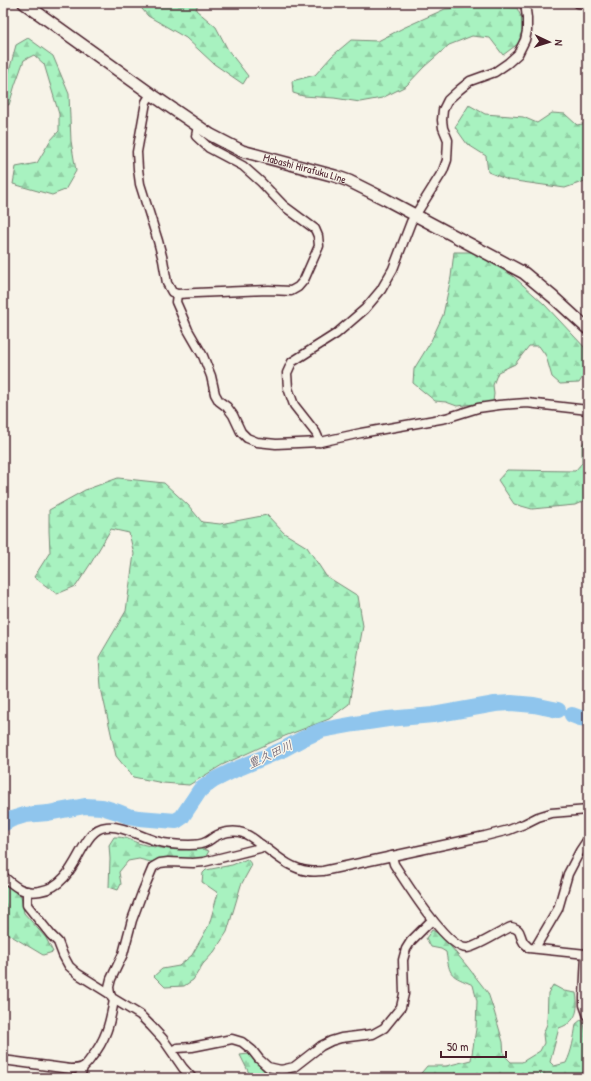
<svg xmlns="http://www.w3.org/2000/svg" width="591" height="1081" viewBox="0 0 591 1081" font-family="'Patrick Hand','Klee One',sans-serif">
	<defs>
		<pattern id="forest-firs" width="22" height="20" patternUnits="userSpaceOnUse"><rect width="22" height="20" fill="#a8f2c0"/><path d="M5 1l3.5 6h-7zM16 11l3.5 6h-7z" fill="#92cfa5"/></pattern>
	</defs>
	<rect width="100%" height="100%" fill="#f7f3e8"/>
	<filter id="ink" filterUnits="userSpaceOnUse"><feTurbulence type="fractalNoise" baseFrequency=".025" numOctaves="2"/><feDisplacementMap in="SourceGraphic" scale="8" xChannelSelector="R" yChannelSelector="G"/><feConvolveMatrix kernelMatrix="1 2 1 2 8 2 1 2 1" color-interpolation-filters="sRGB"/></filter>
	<g filter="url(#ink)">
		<!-- forest -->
		<g fill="url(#forest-firs)" stroke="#798876">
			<path d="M137 3H198L196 10 216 27 228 50 248 76 243 84 214 64 186 38 148 16Z"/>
			<path d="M486 6 517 8 524 23 519 43 503 55 490 38 472 36 449 45 424 67 406 86 382 98 360 102 334 98 303 96 293 93 292 81 315 75 332 56 351 40 378 41 403 28 445 9Z"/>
			<path d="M28 38 53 56 69 94 71 141 76 171 65 190 52 195 13 184 16 167 37 163 50 141 59 131V114L44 64 34 55 24 60 15 85 9 105 3 104V94L16 45Z"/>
			<path d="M469 105 485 114 523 117 537 123 552 113 565 114 577 125 588 123V180L565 188 508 180 488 172 486 156 467 144 455 127Z"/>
			<path d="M454 252H473L513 276 544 304 588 351V369L579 383 560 384 552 377 546 356 539 346H529L515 364 498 372 493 385 494 394 493 402 457 406 446 402 435 401 413 383 414 369 430 343 443 315 451 277Z"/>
			<path d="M588 433V499L575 505 532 509 514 504 498 480 507 470 575 471 582 463V446Z"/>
			<path d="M118 478 164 483 188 505 202 522 220 524 267 515 284 533 307 547 326 576 358 596 363 626 349 704 329 719 285 736 222 765 189 785 163 783 133 777 116 756 101 688 99 657 126 611 134 554 129 533 111 529 91 563 76 586 57 594 34 577 50 552 49 531V510L85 490Z"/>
			<path d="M114 837C126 837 128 839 138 843 151 847 165 849 179 850 191 850 197 846 209 851L205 858 186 860 166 858 151 862 139 859 128 861 119 872 121 884 118 890 109 887 110 859 109 845Z"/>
			<path d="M247 859 252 865 241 885 227 932 214 952 203 964 193 980 184 986 165 987 154 976 162 969 179 966 192 955 209 925 218 893 202 882 203 873 206 870 232 865Z"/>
			<path d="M3 882 21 896 24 913 46 938 53 952 43 955 3 931Z"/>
			<path d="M432 930 441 935 467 966 488 993 494 1011 503 1042 504 1055 511 1062H522L540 1051 544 1043 543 1034 547 1024 548 993 553 985 564 991 576 993C579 1010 577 1022 559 1028L550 1062 554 1066 566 1063C572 1051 574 1038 576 1024L582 1019C589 1037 591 1062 580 1078H417L427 1066H446L471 1060 476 1029 477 1001 473 985C450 975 450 977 446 952L441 949 431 947 426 938Z"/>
			<path d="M249 1054 264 1071 281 1078H250L249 1073 240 1055Z"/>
		</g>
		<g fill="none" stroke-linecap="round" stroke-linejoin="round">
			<!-- river -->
			<g stroke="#8fc5ed" stroke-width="16">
				<path d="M572 715 580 718 588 719"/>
				<path d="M3 824 12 819 25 815 48 813 85 806 102 807 118 812 128 816 139 818 176 821 182 817 200 790 214 780 234 770 282 750 302 739 322 730 355 724 388 719 433 715 495 704 511 703 534 705 558 710"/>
			</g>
			<defs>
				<g id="minor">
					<path d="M578 3 588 4"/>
					<path d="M151 94 146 102 137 152 138 169 140 184 158 241 163 260 167 283 172 292 177 294 196 293 269 290 291 291 298 287 304 280 319 246 318 236 315 229 284 206 261 182 243 166 209 148 196 136 198 126"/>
					<path d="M177 294 176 302 180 311 188 330 203 356 211 376 215 394 219 401 227 407 233 415 241 432 247 438 257 442 276 444 320 442 361 433 446 418 478 408 499 405 527 403 588 410"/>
					<path d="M320 442 316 433 294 405 288 388 287 373 292 362 336 334 365 309 381 290 393 269 411 222 443 171 447 160 448 140 443 128 442 120 443 110 448 100 459 90 470 81 495 72 508 63 518 54 525 40 527 31V18L525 3"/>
					<path d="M392 856 394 864C405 881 447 949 467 948 476 948 501 931 511 927 523 930 518 934 524 943 524 943 529 947 529 948L586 954 584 997V1005L588 1016"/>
					<path d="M3 876C15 887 23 894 40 891 79 885 79 829 106 827 122 825 141 837 156 841 166 844 178 845 189 845 195 845 201 845 206 842 209 841 211 839 214 837 222 832 234 830 243 833 249 835 254 839 259 843 275 854 288 868 308 871 313 872 318 871 323 871L485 836 509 830 524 824 538 817 551 813 588 810"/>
					<path d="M27 891V905L51 935 58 942 63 955 69 966 78 974 110 994"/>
					<path d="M535 948 558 909 568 874 580 851 588 839"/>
					<path d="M172 1051 177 1048 192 1047 232 1039 242 1042 252 1050 259 1059 268 1067 281 1070 294 1067 321 1046 331 1041 341 1038 373 1034 384 1028 401 1007 404 994 403 960 406 949 411 941 429 923 433 921"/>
					<path d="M3 1060 70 1069C74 1069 79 1069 83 1067 86 1065 89 1061 91 1058 106 1040 110 1023 114 1000"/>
					<path d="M79 1078 82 1071 83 1067"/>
					<path d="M192 1078 183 1068 163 1039 151 1026 140 1015 112 998 110 994 109 987 111 979 123 954 132 920 142 893 153 867 160 863 168 862 193 863 204 862 260 848 262 845"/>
				</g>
				<g id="secondary">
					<path id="s1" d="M24 3 151 94 211 135 242 151 335 176 349 181 385 199 524 273 553 297 588 329"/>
				</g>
			</defs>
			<!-- minor casing -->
			<use href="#minor" stroke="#4a1f2b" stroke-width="11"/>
			<!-- secondary casing -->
			<use href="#secondary" stroke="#4a1f2b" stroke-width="14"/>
			<!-- minor -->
			<use href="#minor" stroke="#f7f3e8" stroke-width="8"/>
			<!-- secondary -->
			<use href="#secondary" stroke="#f7f3e8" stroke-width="11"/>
		</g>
	</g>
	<g text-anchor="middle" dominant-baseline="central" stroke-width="3" stroke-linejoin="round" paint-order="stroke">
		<!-- street labels -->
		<g font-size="11" fill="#4a1f2b" stroke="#f7f3e8">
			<text stroke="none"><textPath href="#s1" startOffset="329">Mabashi Hirafuku Line</textPath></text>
		</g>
		<!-- water labels -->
		<g font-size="12" font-style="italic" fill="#5f5165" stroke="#f7f3e8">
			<text transform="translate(270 754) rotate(-25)">豊久田川</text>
		</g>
	</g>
	<!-- margin -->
	<rect width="591" height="1081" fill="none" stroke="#f7f3e8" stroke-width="16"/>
	<rect x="8" y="8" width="575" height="1065" fill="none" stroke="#4a1f2b" stroke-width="1.5" filter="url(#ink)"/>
	<!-- north arrow -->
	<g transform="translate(549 42) rotate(94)" stroke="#f7f3e8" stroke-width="3" paint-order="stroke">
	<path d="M0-3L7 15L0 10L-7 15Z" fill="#4a1f2b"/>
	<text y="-6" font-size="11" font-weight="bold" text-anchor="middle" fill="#4a1f2b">N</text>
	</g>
	<!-- scale -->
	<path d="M441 1051v6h65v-6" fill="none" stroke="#4a1f2b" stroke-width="2"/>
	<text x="447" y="1051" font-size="12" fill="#4a1f2b" stroke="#f7f3e8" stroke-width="3" paint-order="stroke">50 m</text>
</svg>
